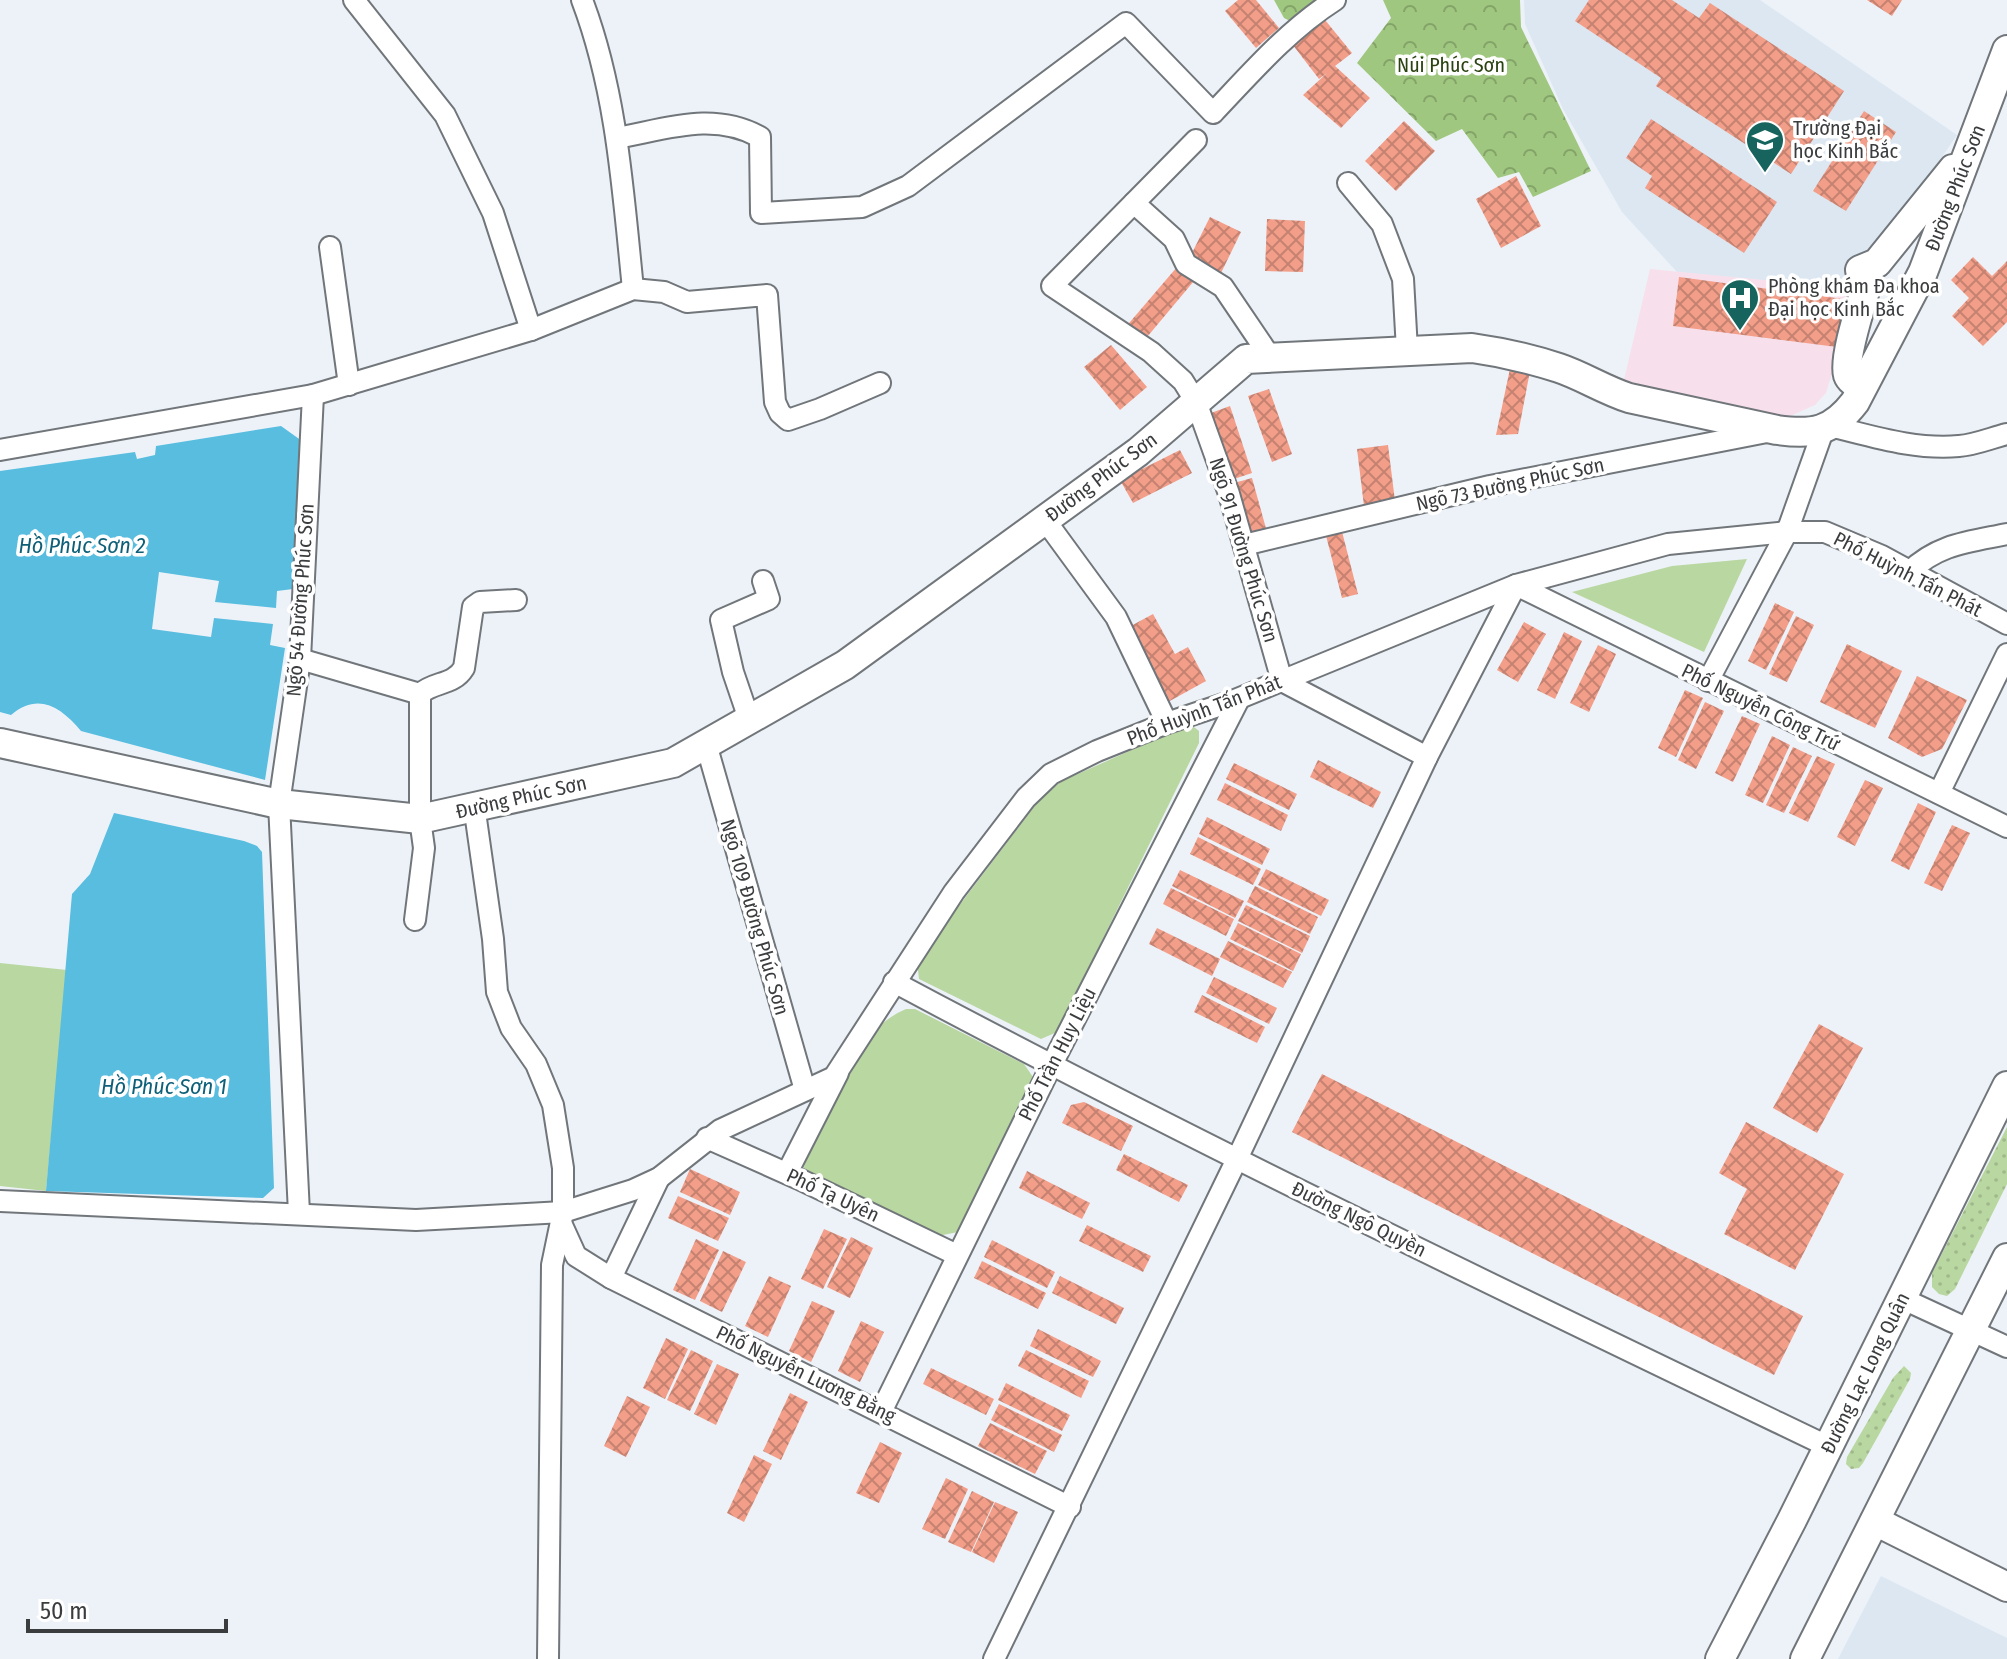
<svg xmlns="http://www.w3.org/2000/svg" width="2007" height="1659" viewBox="0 0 2007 1659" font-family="'Fira Sans Condensed',sans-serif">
	<defs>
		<pattern id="grass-dots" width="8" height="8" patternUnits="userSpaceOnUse" patternTransform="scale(2)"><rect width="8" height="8" fill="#b9d7a0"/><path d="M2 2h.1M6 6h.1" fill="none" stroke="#a0b98b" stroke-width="1.8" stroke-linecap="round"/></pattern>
		<pattern id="forest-crowns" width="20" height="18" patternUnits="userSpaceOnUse" patternTransform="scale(2)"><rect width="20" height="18" fill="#a0c77f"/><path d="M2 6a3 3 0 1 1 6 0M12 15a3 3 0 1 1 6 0" fill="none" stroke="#83a369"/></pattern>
		<pattern id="building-cross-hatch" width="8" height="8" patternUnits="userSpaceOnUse" patternTransform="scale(2)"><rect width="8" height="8" fill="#f29e89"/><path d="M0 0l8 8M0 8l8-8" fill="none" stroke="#c58271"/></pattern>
	</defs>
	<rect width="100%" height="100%" fill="#edf2f8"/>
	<!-- built -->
	<g fill="#dce7f2">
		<path d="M1524 0H1760L1957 135 1878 250 1858 289 1677 272 1622 212 1563 109 1525 24Z"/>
		<path d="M1881 1576 2007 1638V1659H1838Z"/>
	</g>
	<!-- medical -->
	<path fill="#f7e0ec" d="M1650 269 1858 289 1826 393 1815 405 1788 417H1771L1623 384Z"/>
	<!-- grass -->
	<g fill="url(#grass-dots)">
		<path d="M2007 1127V1184L1955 1289 1947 1296 1939 1294 1932 1287V1273Z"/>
		<path d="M1904 1366 1911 1373 1910 1379 1863 1463 1859 1468 1851 1469 1846 1464 1847 1457 1893 1378Z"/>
	</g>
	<!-- forest -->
	<g fill="url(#forest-crowns)">
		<path d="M1274 0H1318L1290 21 1284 18Z"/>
		<path d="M1383 0H1520L1521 27 1591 171 1533 197 1519 172 1498 178 1462 129 1436 141 1357 63 1391 18Z"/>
	</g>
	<!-- park -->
	<g fill="#b9d7a0">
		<path d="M1747 559 1704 652 1572 592 1672 566Z"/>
		<path d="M1190 724 1199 731V743L1057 1032 1041 1039 919 979 917 961 1043 795 1062 781Z"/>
		<path d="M0 963 67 970 46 1191 0 1186Z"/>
		<path d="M906 1009H915L1024 1064 1035 1080 958 1232 938 1236 803 1170C823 1118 850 1032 906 1009Z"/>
	</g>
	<!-- water -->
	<g fill="#58bddf">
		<path d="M281 426 302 441 293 589 277 591 276 608 215 602 219 581 159 572 152 629 211 637 214 618 273 624 270 645 285 648 265 780 81 731C61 707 38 692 11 715L0 712V471L135 452 137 459 155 455 156 446Z"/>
		<path d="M114 813 244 841 257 846 262 852 274 1188 263 1198 46 1191 72 894 90 874Z"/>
	</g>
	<!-- building -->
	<g fill="url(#building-cross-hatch)">
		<path d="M1238 0H1256L1279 28 1256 48 1225 11Z"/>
		<path d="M1589 0H1672L1699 18 1710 3 1844 91 1791 174 1656 86 1661 78 1575 21Z"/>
		<path d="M1867 0H1902L1892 16Z"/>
		<path d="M1321 15 1352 53 1335 66 1370 98 1341 128 1303 95 1327 73 1319 79 1289 40Z"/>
		<path d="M1864 111 1896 132 1846 211 1813 191Z"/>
		<path d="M1651 119 1777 202 1744 253 1645 188 1652 176 1626 158Z"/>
		<path d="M1404 121 1435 151 1396 191 1365 161Z"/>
		<path d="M1516 176 1541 226 1501 248 1476 199Z"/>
		<path d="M1210 217 1241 232 1221 273 1190 257Z"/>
		<path d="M1267 219 1305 221 1303 272 1265 271Z"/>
		<path d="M1973 257 1992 276 2007 261V322L1983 346 1952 316 1969 298 1951 280Z"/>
		<path d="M1177 267 1194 281 1142 343 1124 329Z"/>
		<path d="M1679 277 1843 299 1837 347 1673 326Z"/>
		<path d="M1111 345 1147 387 1120 410 1084 367Z"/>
		<path d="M1511 364 1530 371 1518 434 1496 435Z"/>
		<path d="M1269 389 1292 454 1272 462 1248 396Z"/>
		<path d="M1230 406 1252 473 1234 479 1211 413Z"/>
		<path d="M1388 445 1395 501 1364 506 1357 449Z"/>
		<path d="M1180 450 1192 473 1133 503 1120 480Z"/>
		<path d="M1252 478 1267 532 1249 537 1234 483Z"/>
		<path d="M1339 520 1358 594 1342 598 1323 524Z"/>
		<path d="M1775 603 1794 612 1766 670 1748 661Z"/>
		<path d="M1153 614 1175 654 1188 647 1206 681 1168 702 1129 627Z"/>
		<path d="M1796 616 1814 625 1787 682 1769 674Z"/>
		<path d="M1524 622 1546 634 1518 682 1497 670Z"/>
		<path d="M1564 632 1582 641 1555 699 1537 690Z"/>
		<path d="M1847 644 1902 671 1875 728 1820 702Z"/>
		<path d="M1598 645 1616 654 1589 712 1570 703Z"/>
		<path d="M1917 676 1967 700 1942 749 1922 757 1888 738Z"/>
		<path d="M1685 690 1703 698 1676 757 1658 748Z"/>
		<path d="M1705 702 1724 711 1696 769 1678 760Z"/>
		<path d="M1742 716 1760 724 1733 782 1715 773Z"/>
		<path d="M1772 736 1790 745 1763 803 1745 795Z"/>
		<path d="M1793 747 1812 756 1784 813 1766 805Z"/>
		<path d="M1817 756 1835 764 1808 822 1789 813Z"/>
		<path d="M1318 760 1381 792 1373 808 1310 777Z"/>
		<path d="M1234 763 1297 794 1289 810 1226 779Z"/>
		<path d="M1865 780 1883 788 1855 846 1837 837Z"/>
		<path d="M1225 783 1288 815 1281 831 1217 800Z"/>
		<path d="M1918 803 1936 812 1909 870 1891 861Z"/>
		<path d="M1207 817 1270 849 1262 865 1199 834Z"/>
		<path d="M1952 825 1970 833 1942 891 1924 883Z"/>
		<path d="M1198 837 1261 869 1253 885 1190 854Z"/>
		<path d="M1266 869 1329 900 1321 916 1258 885Z"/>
		<path d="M1180 870 1244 901 1235 918 1172 886Z"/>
		<path d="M1255 886 1318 917 1310 934 1247 902Z"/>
		<path d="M1171 888 1234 919 1226 936 1163 904Z"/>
		<path d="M1246 905 1310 936 1302 953 1238 921Z"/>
		<path d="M1238 923 1301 954 1293 971 1230 939Z"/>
		<path d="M1157 928 1220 959 1212 976 1149 944Z"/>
		<path d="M1228 941 1292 972 1283 988 1220 957Z"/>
		<path d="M1214 977 1277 1008 1269 1024 1206 993Z"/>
		<path d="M1202 995 1265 1027 1257 1043 1194 1012Z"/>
		<path d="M1819 1024 1863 1048 1817 1133 1773 1108Z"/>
		<path d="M1322 1074 1803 1316 1774 1375 1292 1132Z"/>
		<path d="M1084 1102 1133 1126 1121 1151 1062 1123 1071 1105Z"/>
		<path d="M1746 1122 1844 1174 1795 1270 1724 1234 1747 1189 1719 1173Z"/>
		<path d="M1124 1154 1188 1185 1179 1202 1116 1170Z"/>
		<path d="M690 1169 740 1192 730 1215 680 1192Z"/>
		<path d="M1027 1171 1090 1203 1082 1219 1019 1188Z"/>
		<path d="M678 1196 729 1218 718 1241 668 1218Z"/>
		<path d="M1087 1225 1151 1256 1143 1272 1079 1241Z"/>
		<path d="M824 1229 847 1239 823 1289 801 1279Z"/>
		<path d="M851 1237 873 1248 850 1298 827 1287Z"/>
		<path d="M696 1239 719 1250 695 1300 673 1290Z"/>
		<path d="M992 1240 1055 1272 1047 1288 984 1257Z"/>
		<path d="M723 1251 746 1262 722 1312 700 1301Z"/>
		<path d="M982 1261 1046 1293 1038 1309 974 1278Z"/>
		<path d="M769 1276 791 1286 768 1337 745 1326Z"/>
		<path d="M1060 1276 1124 1308 1116 1324 1052 1293Z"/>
		<path d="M812 1301 835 1311 811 1362 789 1351Z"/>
		<path d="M861 1321 884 1332 860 1382 838 1371Z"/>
		<path d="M1038 1329 1101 1361 1093 1377 1030 1346Z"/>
		<path d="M666 1338 688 1349 665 1399 643 1388Z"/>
		<path d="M691 1350 713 1361 690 1411 667 1400Z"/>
		<path d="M1026 1350 1089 1381 1081 1398 1018 1366Z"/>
		<path d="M717 1364 739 1374 716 1425 694 1414Z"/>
		<path d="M931 1368 994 1399 986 1415 923 1384Z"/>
		<path d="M1006 1383 1070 1415 1062 1431 998 1400Z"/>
		<path d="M790 1393 808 1402 781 1460 763 1451Z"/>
		<path d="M627 1396 650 1407 626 1457 604 1446Z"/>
		<path d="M999 1404 1062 1435 1054 1452 991 1420Z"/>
		<path d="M990 1423 1047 1451 1035 1474 978 1446Z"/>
		<path d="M880 1442 902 1453 879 1503 856 1493Z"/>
		<path d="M754 1455 772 1464 744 1522 727 1513Z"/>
		<path d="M946 1478 968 1489 945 1539 922 1529Z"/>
		<path d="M972 1491 994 1502 971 1552 948 1542Z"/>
		<path d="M995 1502 1018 1512 994 1563 972 1552Z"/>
	</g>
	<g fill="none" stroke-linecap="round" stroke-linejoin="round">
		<defs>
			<g id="street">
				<path d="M354 0 445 115 493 213 531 330"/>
				<path d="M582 0C617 92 623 192 633 289"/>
				<path d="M617 138C667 129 713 111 760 137L761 213 862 207 908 186 1126 23 1213 113C1251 73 1288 30 1335 0"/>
				<path d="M1196 140 1052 286 1151 352 1183 381 1196 402 1229 494 1282 681 1427 757"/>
				<path d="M1348 183 1382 224 1403 279 1407 350"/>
				<path d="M1134 203 1174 239 1186 264 1223 287 1271 358"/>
				<path d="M330 247 349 385"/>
				<path d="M1830 426C1872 436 1914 450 1959 446 1975 445 1991 438 2007 434"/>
				<path d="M0 450 313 395 531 330 633 289 664 292 687 302 767 295 775 402 780 413 788 420 820 409 880 383"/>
				<path d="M1045 520 1116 617 1167 723"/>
				<path d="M1244 545 1490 486 1772 431"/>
				<path d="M1909 572C1938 544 1968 542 2007 534"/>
				<path d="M300 659 420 694"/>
				<path d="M1708 681 1787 532 1824 428"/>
				<path d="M749 719 733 672 721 620 769 599 763 581"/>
				<path d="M706 744 805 1090"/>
				<path d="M1939 793 2007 654"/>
				<path d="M474 805 493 939 497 992 511 1028 536 1064 553 1105 563 1168V1212L552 1265 548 1659"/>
				<path d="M415 920 424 848 420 819V694C434 681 453 686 464 668L473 607 480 602 516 600"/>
				<path d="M894 982C1201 1146 1515 1296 1829 1447"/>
				<path d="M707 1138 799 1179 957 1255"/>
				<path d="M787 1173 838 1073"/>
				<path d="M0 1201 416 1220 563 1212 633 1190 659 1178 720 1130 834 1077 954 892 1026 798 1051 774 1097 751 1167 723 1230 702 1516 585 1668 544 1787 532H1825L1882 556 2007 624"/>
				<path d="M299 1213 279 804 300 659 313 395"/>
				<path d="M561 1223 576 1256 611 1278 1070 1507"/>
				<path d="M611 1278 659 1178"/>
				<path d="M1901 1298 2007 1347"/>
				<path d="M881 1412 1051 1066 1239 699"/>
				<path d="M994 1659 1237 1159 1427 757 1516 585 2007 827"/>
			</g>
			<g id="secondary">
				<path d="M1862 387C1857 384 1850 381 1848 375 1843 358 1862 302 1867 284L1860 270 1877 263 1953 169"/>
				<path d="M0 743 279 804 420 819 673 763 845 665 1138 452 1246 359 1472 348C1501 352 1531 359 1559 368 1583 376 1604 390 1629 398L1777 430C1813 435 1832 432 1855 402L1923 272 2007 50"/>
				<path d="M1875 1521 2007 1587"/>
				<path d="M1720 1659 1792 1520 2007 1086"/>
				<path d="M1805 1659 2007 1258"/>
			</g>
		</defs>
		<!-- street casing -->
		<use href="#street" stroke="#71767b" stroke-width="24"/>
		<!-- secondary casing -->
		<use href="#secondary" stroke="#71767b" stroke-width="32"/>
		<!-- street -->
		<use href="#street" stroke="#fff" stroke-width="20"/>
		<!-- secondary -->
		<use href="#secondary" stroke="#fff" stroke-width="28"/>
	</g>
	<!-- icons -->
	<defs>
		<symbol id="university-pin" viewBox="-11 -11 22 30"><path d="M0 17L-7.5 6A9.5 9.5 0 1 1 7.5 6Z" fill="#17645e" stroke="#fff"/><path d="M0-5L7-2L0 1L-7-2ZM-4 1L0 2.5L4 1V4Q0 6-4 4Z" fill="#fff"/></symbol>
		<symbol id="hospital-pin" viewBox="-11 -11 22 30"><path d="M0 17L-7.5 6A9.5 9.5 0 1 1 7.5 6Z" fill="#17645e" stroke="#fff"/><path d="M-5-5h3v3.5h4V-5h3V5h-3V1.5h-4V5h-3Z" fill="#fff"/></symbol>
	</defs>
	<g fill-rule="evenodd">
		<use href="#university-pin" x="1743" y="118" width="44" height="60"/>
		<use href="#hospital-pin" x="1718" y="276" width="44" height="60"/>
	</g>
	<g text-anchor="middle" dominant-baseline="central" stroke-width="7" stroke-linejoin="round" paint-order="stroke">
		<!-- park labels -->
		<g font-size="20" fill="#2a4310" stroke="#fff">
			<text x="1451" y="65">Núi Phúc Sơn</text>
		</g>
		<!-- poi labels -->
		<g font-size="20" fill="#3a3c3e" stroke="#fff" text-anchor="start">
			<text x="1793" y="128">Trường Đại<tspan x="1793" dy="23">học Kinh Bắc</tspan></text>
			<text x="1768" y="286">Phòng khám Đa khoa<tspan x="1768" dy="23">Đại học Kinh Bắc</tspan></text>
		</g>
		<!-- street labels -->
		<g font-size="20" fill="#3a3c3e" stroke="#fff">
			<text transform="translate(1955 188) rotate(-69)">Đường Phúc Sơn</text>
			<text transform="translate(1101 477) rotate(-37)">Đường Phúc Sơn</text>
			<text transform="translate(1510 484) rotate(-12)">Ngõ 73 Đường Phúc Sơn</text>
			<text transform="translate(1244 550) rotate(73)">Ngõ 91 Đường Phúc Sơn</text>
			<text transform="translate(1908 574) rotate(27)">Phố Huỳnh Tấn Phát</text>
			<text transform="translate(300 600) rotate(-86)">Ngõ 54 Đường Phúc Sơn</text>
			<text transform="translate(1761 707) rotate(26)">Phố Nguyễn Công Trứ</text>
			<text transform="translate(1204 710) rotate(-21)">Phố Huỳnh Tấn Phát</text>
			<text transform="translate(521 797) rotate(-13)">Đường Phúc Sơn</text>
			<text transform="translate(755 917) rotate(74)">Ngõ 109 Đường Phúc Sơn</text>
			<text transform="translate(1057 1054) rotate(-63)">Phố Trần Huy Liệu</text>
			<text transform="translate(833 1195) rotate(25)">Phố Tạ Uyên</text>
			<text transform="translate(1359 1219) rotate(26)">Đường Ngô Quyền</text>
			<text transform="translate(1865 1373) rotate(-64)">Đường Lạc Long Quân</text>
			<text transform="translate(806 1374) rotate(26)">Phố Nguyễn Lương Bằng</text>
		</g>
		<!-- water labels -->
		<g font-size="22" font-style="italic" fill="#0d6078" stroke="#fff">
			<text x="82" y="545">Hồ Phúc Sơn 2</text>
			<text x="164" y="1086">Hồ Phúc Sơn 1</text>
		</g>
	</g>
	<!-- scale -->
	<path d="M28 1619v12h198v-12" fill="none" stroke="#3a3c3e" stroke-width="4"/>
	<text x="40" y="1619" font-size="24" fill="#3a3c3e" stroke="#ffffff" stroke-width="6" paint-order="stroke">50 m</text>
</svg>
